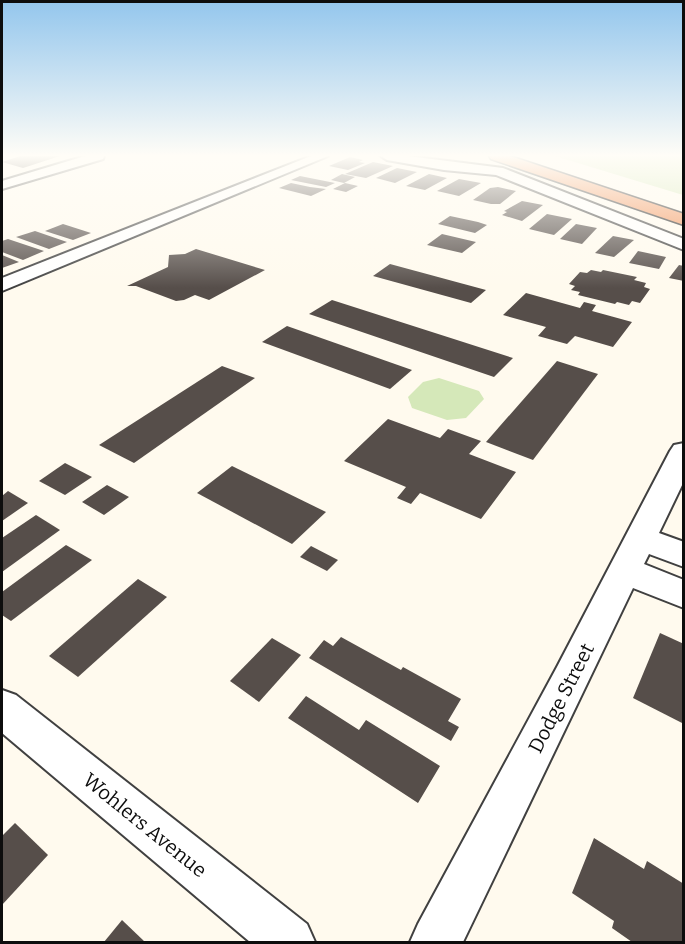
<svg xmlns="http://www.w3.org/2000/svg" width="685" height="944" viewBox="0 0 685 944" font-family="Bitter,serif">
	<rect width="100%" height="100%" fill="#fffaee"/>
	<!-- green -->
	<g fill="#d5e8b9">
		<path d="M555 156H683V195Z"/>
		<path d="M439 378 479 391 484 399 466 418 447 420 412 408 408 397 423 382Z"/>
	</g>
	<!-- building -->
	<g fill="#564e4a">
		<path d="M20 156H60L23 168 2 162Z"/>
		<path d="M350 157 363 160 359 162 365 163 348 170 329 166Z"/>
		<path d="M373 162 393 166 366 178 345 174Z"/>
		<path d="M397 168 417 172 395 183 376 178Z"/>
		<path d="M342 174 355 177 344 183 331 180Z"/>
		<path d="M429 174 447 178 425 190 406 186Z"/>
		<path d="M300 176 335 183 326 187 291 180Z"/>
		<path d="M459 179 481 183 459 196 437 191Z"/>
		<path d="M291 183 310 187 326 189 311 196 279 188Z"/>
		<path d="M345 183 358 186 346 192 333 189Z"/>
		<path d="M498 187 516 191 500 204H491L473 200 490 188Z"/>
		<path d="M522 201 543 205 522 221 502 215 507 212 504 211Z"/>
		<path d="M547 214 572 219 554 235 529 229Z"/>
		<path d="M450 216 478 222 487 225 475 233 438 224Z"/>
		<path d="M63 224 91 233 73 240 45 231Z"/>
		<path d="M576 224 597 228 582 244 560 239Z"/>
		<path d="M35 231 67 242 49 249 16 237Z"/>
		<path d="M442 234 476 242 462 253 427 245Z"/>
		<path d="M613 236 634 240 614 257 595 253Z"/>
		<path d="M8 239 44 251 23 260 2 252V241Z"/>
		<path d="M196 249 265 270 209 300 195 295 184 300 176 301 136 286H127L168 267 169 255 185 254Z"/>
		<path d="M638 251 666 257 659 269 629 263Z"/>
		<path d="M2 255 19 262 2 268Z"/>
		<path d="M390 264 486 290 471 303 373 276Z"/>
		<path d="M679 265 684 266V281L669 278Z"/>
		<path d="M591 270 601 272 603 270 637 277 634 280 646 283 644 287 650 289 640 303 632 301 629 305 617 302 615 304 578 295 580 292 571 290 575 286 569 284 580 272 587 273Z"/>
		<path d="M526 293 580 308 584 302 596 305 592 311 632 322 613 347 575 336 567 344 538 336 546 327 503 315Z"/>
		<path d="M332 300 513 358 494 377 309 314Z"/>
		<path d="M287 326 412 370 390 389 262 342Z"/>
		<path d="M557 361 598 374 533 460 486 442Z"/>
		<path d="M222 366 255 378 134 463 99 445Z"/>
		<path d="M388 419 440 438 448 429 481 441 469 454 516 472 481 519 420 493 411 504 397 498 406 487 344 461Z"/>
		<path d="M65 463 92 477 65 495 39 481Z"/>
		<path d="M232 466 326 512 292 544 197 493Z"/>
		<path d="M107 485 129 497 104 515 82 502Z"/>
		<path d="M8 491 28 503 2 521V496Z"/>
		<path d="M36 515 60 530 2 572V538Z"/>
		<path d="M66 545 92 560 11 621 2 615V592Z"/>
		<path d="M311 546 338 560 327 571 300 557Z"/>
		<path d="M138 579 167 597 78 677 49 656Z"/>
		<path d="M660 633 684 644V724L633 698Z"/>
		<path d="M341 637 401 670 403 667 461 699 448 721 459 727 451 741 309 658 324 640 333 646Z"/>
		<path d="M272 638 301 655 259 702 230 681Z"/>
		<path d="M306 696 359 730 366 720 440 766 418 803 288 718Z"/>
		<path d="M15 823 48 855 2 905V836Z"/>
		<path d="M594 838 644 869 647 861 684 884V942H632L612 928 614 921 572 893Z"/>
		<path d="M122 920 145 942H104Z"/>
	</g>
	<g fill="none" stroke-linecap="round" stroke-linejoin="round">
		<defs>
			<g id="minor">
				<path d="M85 156H104L103 159 2 189V181Z"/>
				<path d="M311 156H328L2 291V278Z"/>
				<path d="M381 156H408L503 168 684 239V250L496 175 444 170 387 160Z"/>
				<path d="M684 443V481L659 533 684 542V567L649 554 644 564 684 580V608L633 588 463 942H410L418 924 557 667 670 451 674 445Z"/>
				<path d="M2 690 16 695 307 924 315 942H250L2 733Z"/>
			</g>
			<path id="motorway" d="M489 156H510L684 214V225L491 159Z"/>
		</defs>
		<!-- minor casing -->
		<use href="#minor" stroke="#404040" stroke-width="4"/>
		<!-- motorway casing -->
		<use href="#motorway" stroke="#1e1e1e" stroke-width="3"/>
		<!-- minor -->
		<use href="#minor" fill="#fff" fill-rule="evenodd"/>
		<!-- motorway -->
		<use href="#motorway" fill="#f1925a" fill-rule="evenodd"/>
	</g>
	<!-- sky -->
	<linearGradient id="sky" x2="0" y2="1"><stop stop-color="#93c6ed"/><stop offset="0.54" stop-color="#fffdf7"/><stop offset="1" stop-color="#fffdf7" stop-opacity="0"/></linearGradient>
	<rect width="685" height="288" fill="url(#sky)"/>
	<g text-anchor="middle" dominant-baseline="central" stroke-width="6" stroke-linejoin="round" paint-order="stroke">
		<!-- near-street labels -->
		<g font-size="20" fill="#0d0d0d" stroke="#fff">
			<text transform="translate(561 698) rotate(-63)">Dodge Street</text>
			<text transform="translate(145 825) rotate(39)">Wohlers Avenue</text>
		</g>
	</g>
	<!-- border -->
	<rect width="685" height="944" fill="none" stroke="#0d0d0d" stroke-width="6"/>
</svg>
